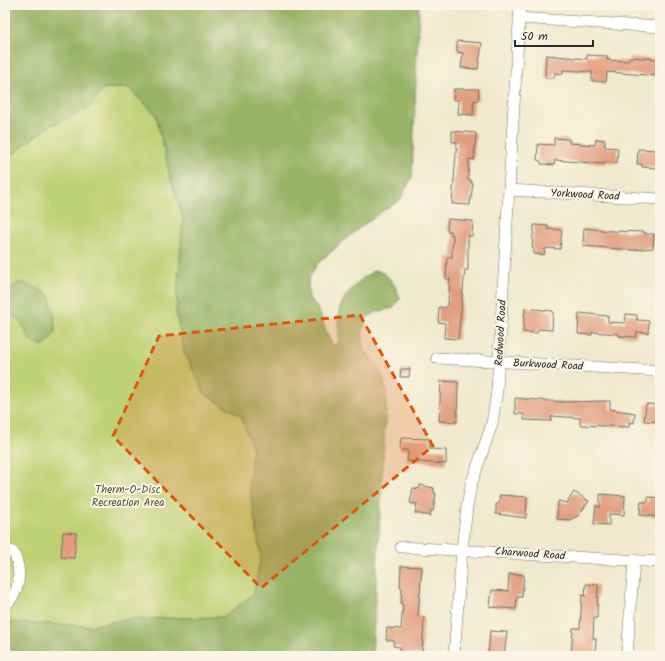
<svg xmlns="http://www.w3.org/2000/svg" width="665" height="661" viewBox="0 0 665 661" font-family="Kalam,sans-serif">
	<rect width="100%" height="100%" fill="#fcf5e5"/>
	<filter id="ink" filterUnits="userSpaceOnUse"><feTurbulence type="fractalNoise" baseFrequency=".025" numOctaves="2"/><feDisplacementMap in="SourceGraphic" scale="8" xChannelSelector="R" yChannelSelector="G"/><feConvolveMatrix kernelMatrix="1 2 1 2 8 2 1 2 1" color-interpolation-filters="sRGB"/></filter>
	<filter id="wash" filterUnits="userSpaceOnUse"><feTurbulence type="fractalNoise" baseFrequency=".012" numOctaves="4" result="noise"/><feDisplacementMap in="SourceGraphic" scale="16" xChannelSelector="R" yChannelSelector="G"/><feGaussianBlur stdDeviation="0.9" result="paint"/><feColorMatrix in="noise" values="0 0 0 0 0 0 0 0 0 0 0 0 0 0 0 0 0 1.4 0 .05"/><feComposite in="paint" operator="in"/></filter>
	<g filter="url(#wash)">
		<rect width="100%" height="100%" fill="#f0e9cd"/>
		<!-- green -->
		<path fill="#bfd175" stroke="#757e50" d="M104 88H128L156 114 169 172 183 218 176 313 205 394 241 416 253 449 249 486 261 555 254 594 224 617 129 619 89 626 5 622V312C21 317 25 328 31 342L45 346 5 292V160L46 128 90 107Z"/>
		<!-- forest -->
		<g fill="#97b366" stroke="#616f48">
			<path d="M5 5H419L412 177 400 200 378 214 348 237 317 264 308 280 309 298C325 314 322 329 333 345L338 343C340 335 338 327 338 318 339 297 358 281 375 270 389 273 395 285 400 298L393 308 376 312 365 319 362 334 365 351 379 367 387 391 372 656H5V622L89 626 129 619 224 617 254 593 261 555 249 486 253 449 241 416 205 394 184 352 176 313 183 218 169 172 156 114 128 88H104L90 107 46 128 5 160Z"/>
			<path d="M20 282 39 289 49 295 55 317V333L45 346 31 342C25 328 21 317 5 312V292Z"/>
		</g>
		<g id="blocks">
			<!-- building -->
			<g fill="#e19d7d">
				<path d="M457 41 482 43 478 69 461 68 463 53 457 52Z"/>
				<path d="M546 55 587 59V55L607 56V60L629 61V57L660 59V76L607 72 606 82 592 81V72L563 70V74L555 73 554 78H545Z"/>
				<path d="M454 89H479L478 101 474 100 473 115 458 114 459 100H453Z"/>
				<path d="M452 131 476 133 474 160 469 159 468 180H471V183H473L470 205 452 204 457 142H452Z"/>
				<path d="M554 138 569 139V143L595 145 596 139 605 140V147L618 148 617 163 606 162 605 164 555 160 554 165 541 164V161L537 160 538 144 554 145Z"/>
				<path d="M638 149 659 150 660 166 657 165V168L642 167V164H637Z"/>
				<path d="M448 219 473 221 472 236H468V270H465L458 339 444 338 445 323 438 322 439 307 446 308 448 303 450 279H446L447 257H452L453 235H451V231H447Z"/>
				<path d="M534 225 548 226V229L562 230 560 249 547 248 545 249 544 255 534 254V249L532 248Z"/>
				<path d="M584 228 611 231 645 232V234H654L653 248 633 250 583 246Z"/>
				<path d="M525 308 553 311 552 330 538 329 537 333 523 332Z"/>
				<path d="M579 313 608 316V322L625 323 626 314 637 315V320L649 321 648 333 637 332 636 337 619 336V334L592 332V335L578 334Z"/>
				<path d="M401 369H410L409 377H400Z"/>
				<path d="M441 381 458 382 457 422 439 421Z"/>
				<path d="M515 398 561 402 610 401V409L635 413 634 423 629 422V427L580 425V418L552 416 551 421 524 420V414H515Z"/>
				<path d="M646 404 660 405V422L644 421Z"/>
				<path d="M401 438 430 439V449L446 450V464L407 461 408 450H400Z"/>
				<path d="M420 485 434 488V493L436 494 433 511 431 510 430 516 415 513 417 504 410 503 413 488 419 489Z"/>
				<path d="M574 492 589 501 578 516 569 520 557 519 558 501 567 503Z"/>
				<path d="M600 494 625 496 624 515 609 514V525L594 524 596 505 600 508Z"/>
				<path d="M500 495 527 497 526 518 496 514V504H499Z"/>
				<path d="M648 497 660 498V517L640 515 641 502H648Z"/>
				<path d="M63 532 76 533 74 558 61 557Z"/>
				<path d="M401 566 422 567 418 616 424 617 422 655 400 653V647L393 646 394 640H386L387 628 401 629 403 605H401L402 588H400Z"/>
				<path d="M509 574 524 575 522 597H517L516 609 490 607 492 590 508 591Z"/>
				<path d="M586 584 598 585 597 618H594L593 638 596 639 595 656H571L573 628H580L582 595 585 596Z"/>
				<path d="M490 631 507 632 504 656H488Z"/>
			</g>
		</g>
	</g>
	<g filter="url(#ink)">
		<use href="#blocks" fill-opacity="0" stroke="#706e64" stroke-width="1"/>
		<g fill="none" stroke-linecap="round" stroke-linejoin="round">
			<defs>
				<g id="minor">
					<path d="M519 18 660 27"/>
					<path d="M509 190 660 199"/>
					<path d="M437 358 660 371"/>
					<path d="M401 547 660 562"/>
					<path d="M5 549 13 552C23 571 20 592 5 606"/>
					<path d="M454 656 462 549 467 507 471 485 492 424 497 390 520 5"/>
					<path d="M627 656 634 561"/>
				</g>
			</defs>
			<!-- minor casing -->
			<use href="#minor" stroke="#706e64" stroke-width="12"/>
			<!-- minor -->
			<use href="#minor" stroke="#fff" stroke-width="11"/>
		</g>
	</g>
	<!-- marked area -->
	<path fill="#df570e" fill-opacity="0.2" stroke="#df570e" stroke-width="3" stroke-dasharray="8 5" stroke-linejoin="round" d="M360 315 433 446 261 588 113 436 159 336Z"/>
	<g text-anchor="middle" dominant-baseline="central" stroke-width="4" stroke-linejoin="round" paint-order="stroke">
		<!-- street labels -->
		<g font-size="11" fill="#2b2b2b" stroke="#fcf5e5">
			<text transform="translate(585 195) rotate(3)">Yorkwood Road</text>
			<text transform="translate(501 333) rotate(-87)">Redwood Road</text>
			<text transform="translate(548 365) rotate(3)">Burkwood Road</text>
			<text transform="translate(530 554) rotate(4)">Charwood Road</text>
		</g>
		<!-- park labels -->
		<g font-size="11" fill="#50543e" stroke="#fcf5e5">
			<text x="128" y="490">Therm-O-Disc<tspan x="128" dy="13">Recreation Area</tspan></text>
		</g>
	</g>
	<!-- margin -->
	<rect width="665" height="661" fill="none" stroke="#fcf5e5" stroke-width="20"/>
	<!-- scale -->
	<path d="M515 40v6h78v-6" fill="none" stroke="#2b2b2b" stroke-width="2"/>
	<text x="521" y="40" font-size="12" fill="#2b2b2b" stroke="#fcf5e5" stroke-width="3" paint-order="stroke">50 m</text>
</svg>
